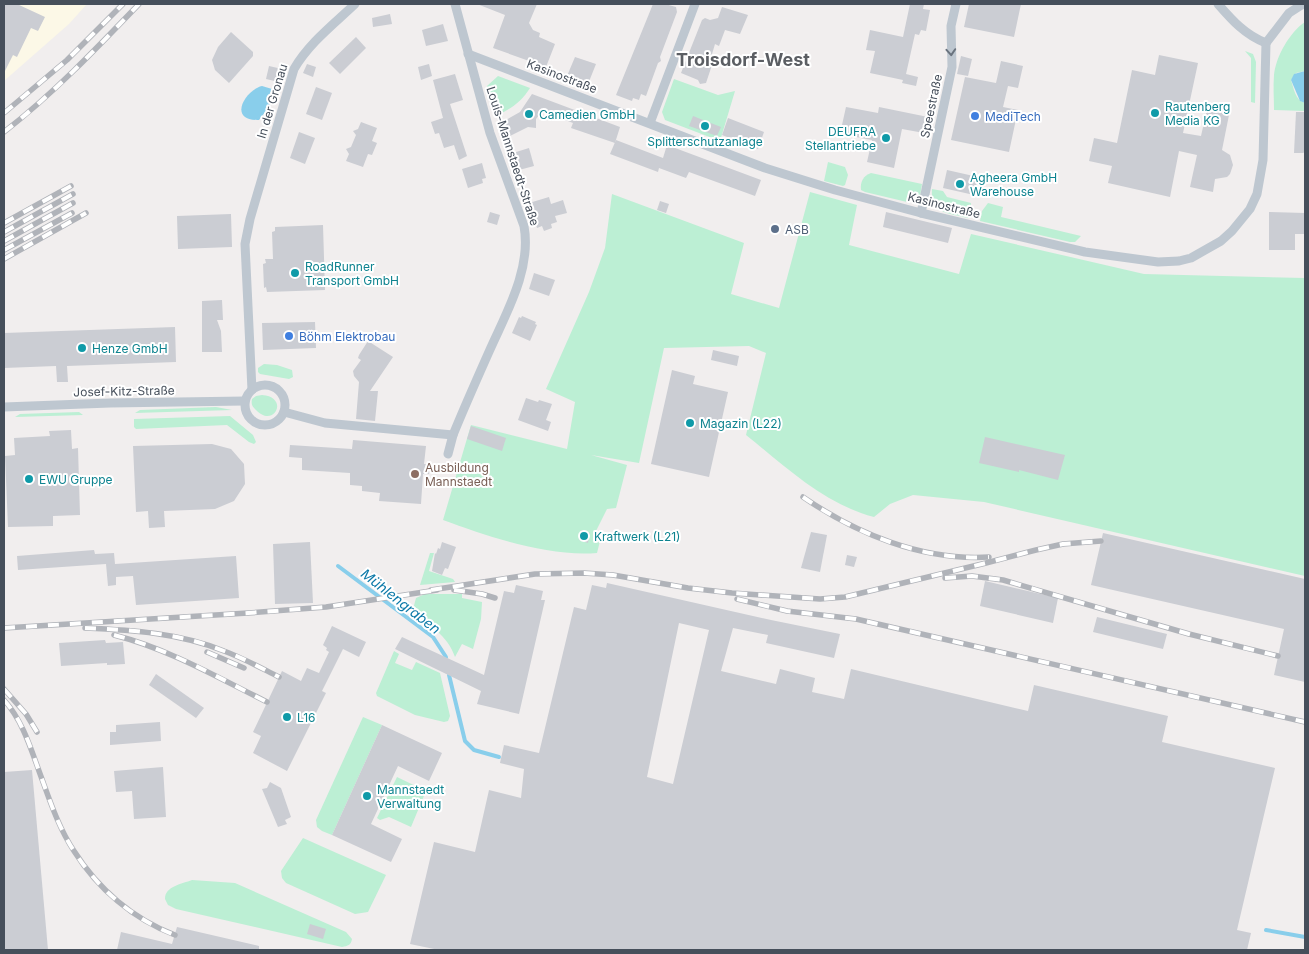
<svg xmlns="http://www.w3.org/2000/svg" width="1309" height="954" viewBox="0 0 1309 954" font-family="Inter,sans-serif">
	<rect width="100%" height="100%" fill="#f1eeee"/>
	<!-- commercial -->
	<path fill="#fcf8e7" d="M4 4H87L69 24 4 81Z"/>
	<!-- green -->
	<g fill="#bcefd4">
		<path d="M1305 22V71L1296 73 1291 80C1294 89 1295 100 1305 103V111L1274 110C1274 99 1273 87 1274 75 1276 56 1290 32 1305 22Z"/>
		<path d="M1245 51 1253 54 1256 62 1255 103 1251 102V58Z"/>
		<path d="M498 76 530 88C522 101 511 109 496 116L487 86Z"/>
		<path d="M674 79 718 95 735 91 720 141 665 120 662 112Z"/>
		<path d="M828 162 845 167 848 175 845 185 843 186 824 181Z"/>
		<path d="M871 173 922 184 920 196 907 202 865 192 861 190C860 182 863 176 871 173Z"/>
		<path d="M932 189 943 191 947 197 971 203V210L968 218C949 213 930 214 932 189Z"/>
		<path d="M810 192 857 205 849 245 959 274 971 234 1144 274 1305 278V576L984 502 913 495 890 504 874 517C824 504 786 467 746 435L766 353 749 346 664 348 639 463 591 455 627 465 616 508 607 509 596 531 600 541 597 553C548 557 489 537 443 520L471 425 567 449 575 402 546 389 589 292 605 248 612 194 744 243 731 294 779 308Z"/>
		<path d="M988 203 1003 207 1001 217 1081 236 1075 242H1070L980 221 982 211Z"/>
		<path d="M264 364 277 365 292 370 293 377 289 379 260 374 258 372V368Z"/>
		<path d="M262 395C290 397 274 429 256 410 252 406 251 405 252 399L256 396Z"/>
		<path d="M216 407 232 410 135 413 140 410Z"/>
		<path d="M79 412 83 415 15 417 20 414Z"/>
		<path d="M230 416 253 435 256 442 254 444 249 442 227 425 136 429 134 427V419Z"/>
		<path d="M430 553H434L429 571 453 579 455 582 420 585Z"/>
		<path d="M425 594H462V598L482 602 481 619 473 649 462 644 455 657C448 636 429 624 412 613L416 598Z"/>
		<path d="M394 651 399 654 395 663 412 670 416 662 440 673 450 716 448 721 444 722 415 715 377 696 376 693Z"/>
		<path d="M363 717 382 725 332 835 322 831 317 827 316 820Z"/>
		<path d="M397 777 426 791 411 827 389 817 380 820 377 818Z"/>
		<path d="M303 838 386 875 368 912 355 914 286 883 282 878 281 871Z"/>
		<path d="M192 880 235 883 346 932 352 939C351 945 348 946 342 947L176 909 168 905 165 899C165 886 182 884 192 880Z"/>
	</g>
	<!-- water -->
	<g fill="#89ceeb">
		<path d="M1305 71V103L1300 101 1291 80 1294 74Z"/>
		<path d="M262 86 272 89 269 107 259 120C227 121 245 90 262 86Z"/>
	</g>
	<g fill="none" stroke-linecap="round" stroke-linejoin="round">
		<!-- stream -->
		<g stroke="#89ceeb" stroke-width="4">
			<path d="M338 566 433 637 446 657"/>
			<path d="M449 675 465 741 474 750 499 757"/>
			<path d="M1266 930 1305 937"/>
		</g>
	</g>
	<!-- building -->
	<g fill="#cbcdd3" fill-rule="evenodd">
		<path d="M4 4H17L45 17 38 31 31 28 17 57 13 55 4 73Z"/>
		<path d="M477 4H537L529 23 533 30 540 33 539 37 555 44 546 67 493 48 505 15Z"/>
		<path d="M653 4H665L676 7 677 12 660 57 661 61 658 63 646 96 641 94 639 100 633 98 632 101 616 95Z"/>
		<path d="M910 4H924L923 9 930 10 926 31 921 30 919 35 915 34 906 74 918 77 916 86 902 83 903 80 870 73 875 51 866 50 870 30 903 37Z"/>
		<path d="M969 4H1021L1014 37 964 27Z"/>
		<path d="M722 7 748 15 740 34 725 30 719 46 715 44 710 61 713 62 706 83 700 84 698 80 681 73 702 20 705 18 710 20 718 18Z"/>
		<path d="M390 14 392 24 373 27 372 18Z"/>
		<path d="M443 24 448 41 426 46 422 30Z"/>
		<path d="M231 32 253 52V56L229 83 215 70 212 60 218 47Z"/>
		<path d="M356 37 366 48 340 74 329 63Z"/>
		<path d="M1159 55 1198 63 1183 133 1201 136 1208 105 1230 110 1222 150 1230 155 1233 165 1230 174 1227 177 1215 179 1213 192 1190 187 1197 155 1179 151 1170 197 1108 183 1112 166 1089 161 1094 138 1117 143 1132 70 1155 75Z"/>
		<path d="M961 56 972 59 968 76 957 74Z"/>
		<path d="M575 57 596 64 588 84 579 81 573 86 572 78 567 76Z"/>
		<path d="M1001 61 1023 66 1018 88 1008 86 1003 107 1018 110 1009 152 951 140 965 77 996 83Z"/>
		<path d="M307 64 316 67 313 77 303 73Z"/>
		<path d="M429 64 432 76 421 80 418 67Z"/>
		<path d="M269 66 282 69 279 82 266 79Z"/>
		<path d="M455 74 463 100 450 104 467 156 459 160 454 145 444 148 439 133 435 134 431 122 443 118 433 80Z"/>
		<path d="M316 87 332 93 322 120 306 114Z"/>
		<path d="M532 94 620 127 615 143 571 128 573 123 542 111 536 119V128L528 127 508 137 504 121 520 112Z"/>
		<path d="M846 107 878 113 879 107 928 117 924 133 902 129 894 168 867 162 872 140 840 134Z"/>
		<path d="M1296 112H1305V152L1303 153H1294Z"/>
		<path d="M693 116 721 127 717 136 689 126Z"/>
		<path d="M728 118 764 132 758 149 722 135Z"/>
		<path d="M361 122 377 128 372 141 377 143 372 155 368 154 363 167 346 161 349 154 346 149 351 147 356 135 353 131 358 129Z"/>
		<path d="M299 132 315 138 305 164 290 158Z"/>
		<path d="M616 140 663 158 667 145 761 180 755 196 689 172 686 178 659 168 658 172 610 154Z"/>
		<path d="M529 148 534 166 519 170 513 153Z"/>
		<path d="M482 163 486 178 482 179 483 183 468 188 462 169Z"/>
		<path d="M947 170 978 177 974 195 943 188Z"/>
		<path d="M549 197 551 204 563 200 567 213 555 216 557 222 551 224 552 228 544 231 542 226 537 228 529 203Z"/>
		<path d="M660 201 669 204 666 213 657 210Z"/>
		<path d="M490 212 500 215 497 225 487 222Z"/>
		<path d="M886 212 952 228 948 243 883 227Z"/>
		<path d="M1269 212 1305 213V234H1295V250H1269Z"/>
		<path d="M231 214 232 247 178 249 177 216Z"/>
		<path d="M323 225 325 290 267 292 266 287 264 288 263 264 266 263 265 259H273L272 232 275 231V227Z"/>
		<path d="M534 273 555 280 549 296 529 289Z"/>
		<path d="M222 300 223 320H217L221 331 222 352H202V301Z"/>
		<path d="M522 316 536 322 535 324 537 325 530 341 512 333 519 317 521 318Z"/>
		<path d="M315 322 316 348 263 350 262 323Z"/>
		<path d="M175 327 176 362 67 366 68 382H57L56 366 4 368V333Z"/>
		<path d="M368 341 393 357 370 391H378L375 421 356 419 359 382 354 376 353 371 361 360 358 358 359 355Z"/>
		<path d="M713 350 739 356 737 366 711 360Z"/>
		<path d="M672 370 695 376 693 384 728 392 709 477 651 464Z"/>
		<path d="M526 398 538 402 539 400 552 404 546 420 551 422 548 431 518 420Z"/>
		<path d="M471 426 506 438 502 451 467 439Z"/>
		<path d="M71 430 72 449 78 448 80 515 53 516V526L8 527 5 456 15 455 14 438 50 436 49 431Z"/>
		<path d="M985 437 1065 455 1058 480 1019 470V472L979 463Z"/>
		<path d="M353 440 426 446 424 464H430L429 474H423L421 504 379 501 380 493 362 491V486L350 485V473L302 470V458L289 457 290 445 352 449Z"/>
		<path d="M212 444 231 449 244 464 245 484 234 501 215 509 164 511 165 527 149 528 148 511 136 512 133 446Z"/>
		<path d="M581 530 590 533 588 543 579 540Z"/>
		<path d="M811 532 827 535 820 572 801 568Z"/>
		<path d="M1103 533 1305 579V682L1274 675 1284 629 1091 585Z"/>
		<path d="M310 542 313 603 275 604 273 544Z"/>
		<path d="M442 542 456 547 448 569 445 568 442 575 432 571 435 553 436 554 438 548 440 549Z"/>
		<path d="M94 550 95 554 114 553 115 564 236 556 239 598 136 605 133 576 116 577V585L108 586 106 564 18 570 17 556Z"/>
		<path d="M847 555 857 557 854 567 845 565Z"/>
		<path d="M985 581 1058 598 1053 623 980 606Z"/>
		<path d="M607 583 771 620 840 634 834 658 766 643 768 635 733 628 721 671 776 684 780 669 815 678 812 692 844 699 851 669 1028 711 1034 685 1168 716 1162 742 1275 768 1237 930 1251 933 1247 950H439L410 944 434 842 475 852 489 790 521 798 524 769 500 763 504 745 539 753 574 607 586 610 592 585 606 588ZM679 623 709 630 673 784 647 777Z"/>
		<path d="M516 585 543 591 541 600H545L519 714 477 704 481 691 395 649 402 637 484 675 504 591 514 593Z"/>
		<path d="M1097 617 1167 634 1163 649 1093 632Z"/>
		<path d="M332 626 366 642 359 657 343 649 322 691 326 693 287 771 253 753 261 736 253 732 282 671 301 681 307 668 319 673 329 652 326 650 327 648 323 645Z"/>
		<path d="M105 640 106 643 123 642 125 664 107 665V663L61 666 59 643Z"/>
		<path d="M156 674 204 708 196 718 149 685Z"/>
		<path d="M160 722 161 741 110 745V732H116V725Z"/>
		<path d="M382 725 442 753 429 781 398 766 371 824 402 839 391 862 332 835Z"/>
		<path d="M163 767 166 817 134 819 132 791 116 792 114 771Z"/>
		<path d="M32 770 48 950H4V772Z"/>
		<path d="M270 782 281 788 291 817 285 820 287 824 278 827 262 789 267 788Z"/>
		<path d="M310 924 326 929 323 939 307 934Z"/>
		<path d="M177 927 259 946V950H117L121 932 172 944Z"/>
	</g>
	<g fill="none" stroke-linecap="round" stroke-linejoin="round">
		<!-- minor -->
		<g stroke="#bec7d0" stroke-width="9">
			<path d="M1218 4C1232 20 1245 35 1266 43"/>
			<path d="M1266 43 1289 13 1303 4"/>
			<path d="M468 54 765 168 835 190 921 213 1085 252 1158 262 1179 261 1191 258 1221 241 1232 231 1250 209 1257 194 1263 160 1266 43"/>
			<path d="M650 123 695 4"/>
			<path d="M921 213 952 67 951 26 956 4"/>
			<circle cx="265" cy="405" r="20"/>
			<path d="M252 390 245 244 250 219 294 69C309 43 334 24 355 4"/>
			<path d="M4 407 110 403 245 401"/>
			<path d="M284 412 325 423 453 435"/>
			<path d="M448 454 453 435C464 408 476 381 488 354 505 315 532 270 524 226L490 133 455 4"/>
		</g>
		<defs>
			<g id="rail">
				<path d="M4 113 67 60 123 4"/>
				<path d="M4 132C53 94 96 49 139 4"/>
				<path d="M4 223 71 186"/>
				<path d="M4 232 73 194"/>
				<path d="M4 241 73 203"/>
				<path d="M4 250 72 213"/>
				<path d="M4 259 86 213"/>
				<path d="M803 497C857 534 922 561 989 557"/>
				<path d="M945 578 972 576 1003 580 1189 634 1278 656"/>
				<path d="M431 590 535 574 584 573 613 575 688 588 732 593 820 599 845 597 986 563 1036 550 1063 544 1101 541"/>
				<path d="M454 590 482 594 495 598"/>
				<path d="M737 599 787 611 856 619 1305 722"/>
				<path d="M4 628 248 613 326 607 437 590"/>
				<path d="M85 628C132 630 180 633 224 651 243 658 261 668 279 677"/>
				<path d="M114 635C169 649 217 677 267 702"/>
				<path d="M207 652 244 668"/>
				<path d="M4 689 26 714 37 732"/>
				<path d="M4 700C22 720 30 746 39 771 49 798 58 827 74 851 98 889 133 919 175 935"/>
			</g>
		</defs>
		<!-- rail casing -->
		<use href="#rail" stroke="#b0b3b9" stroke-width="5.5"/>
		<!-- rail -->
		<use href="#rail" stroke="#fff" stroke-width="4" stroke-dasharray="11" stroke-linecap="butt"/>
	</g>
	<!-- one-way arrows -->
	<defs><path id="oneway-chevron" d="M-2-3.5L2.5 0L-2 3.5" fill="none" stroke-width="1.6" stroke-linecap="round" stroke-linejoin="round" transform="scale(1.25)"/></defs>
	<use stroke="#6a737e" href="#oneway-chevron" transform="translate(951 52) rotate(86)"/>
	<!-- markers -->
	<g fill="#0f9aa8" stroke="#fff" stroke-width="2">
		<circle cx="1155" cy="113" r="5"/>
		<circle cx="529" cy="114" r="5"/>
		<circle cx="705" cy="126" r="5"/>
		<circle cx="886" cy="138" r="5"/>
		<circle cx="960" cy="184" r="5"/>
		<circle cx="295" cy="273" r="5"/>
		<circle cx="82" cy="348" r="5"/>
		<circle cx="690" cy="423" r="5"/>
		<circle cx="29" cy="479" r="5"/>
		<circle cx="584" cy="536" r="5"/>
		<circle cx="287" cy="717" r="5"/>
		<circle cx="367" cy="796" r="5"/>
	</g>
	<g fill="#3f7fe0" stroke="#fff" stroke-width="2">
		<circle cx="975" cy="116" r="5"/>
		<circle cx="289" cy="336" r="5"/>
	</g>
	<circle fill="#5c6f8a" stroke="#fff" stroke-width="2" cx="775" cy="229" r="5"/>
	<circle fill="#8d6e63" stroke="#fff" stroke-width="2" cx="415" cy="474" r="5"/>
	<g text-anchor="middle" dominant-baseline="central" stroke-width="4" stroke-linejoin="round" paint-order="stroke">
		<!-- street labels -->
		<g font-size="12" fill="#464f5b" stroke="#fff">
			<text transform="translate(562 76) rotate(21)">Kasinostraße</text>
			<text transform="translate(272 101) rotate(-73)">In der Gronau</text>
			<text transform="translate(931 106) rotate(-78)">Speestraße</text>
			<text transform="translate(513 156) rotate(72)">Louis-Mannstaedt-Straße</text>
			<text transform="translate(944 205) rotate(14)">Kasinostraße</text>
			<text transform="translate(124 391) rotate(-1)">Josef-Kitz-Straße</text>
		</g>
		<!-- culture labels -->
		<g font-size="12" fill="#0d838f" stroke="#fff" text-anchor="start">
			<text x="1165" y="106">Rautenberg<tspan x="1165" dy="14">Media KG</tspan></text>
			<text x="539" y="114">Camedien GmbH</text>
			<text x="876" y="131" text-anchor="end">DEUFRA<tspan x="876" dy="14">Stellantriebe</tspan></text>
			<text x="705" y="141" text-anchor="middle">Splitterschutzanlage</text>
			<text x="970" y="177">Agheera GmbH<tspan x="970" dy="14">Warehouse</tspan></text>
			<text x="305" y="266">RoadRunner<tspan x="305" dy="14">Transport GmbH</tspan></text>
			<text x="92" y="348">Henze GmbH</text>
			<text x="700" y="423">Magazin (L22)</text>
			<text x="39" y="479">EWU Gruppe</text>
			<text x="594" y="536">Kraftwerk (L21)</text>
			<text x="297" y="717">L16</text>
			<text x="377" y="789">Mannstaedt<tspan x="377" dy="14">Verwaltung</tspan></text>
		</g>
		<!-- shop labels -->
		<g font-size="12" fill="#366cbe" stroke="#fff" text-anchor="start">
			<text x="985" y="116">MediTech</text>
			<text x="299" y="336">Böhm Elektrobau</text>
		</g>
		<!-- service labels -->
		<g font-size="12" fill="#4e5e75" stroke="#fff" text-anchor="start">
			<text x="785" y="229">ASB</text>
		</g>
		<!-- education labels -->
		<g font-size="12" fill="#785e54" stroke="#fff" text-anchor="start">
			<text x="425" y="467">Ausbildung<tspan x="425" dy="14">Mannstaedt</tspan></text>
		</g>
		<!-- water labels -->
		<g font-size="14" font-style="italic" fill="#0c79a8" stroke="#fff">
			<text transform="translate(401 601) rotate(38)">Mühlengraben</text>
		</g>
		<!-- district labels -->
		<g font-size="18" font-weight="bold" fill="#5b5e63" stroke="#fff">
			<text x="743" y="59">Troisdorf-West</text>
		</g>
	</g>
	<!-- border -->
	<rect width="1309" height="954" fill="none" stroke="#464f5b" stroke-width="10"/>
</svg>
